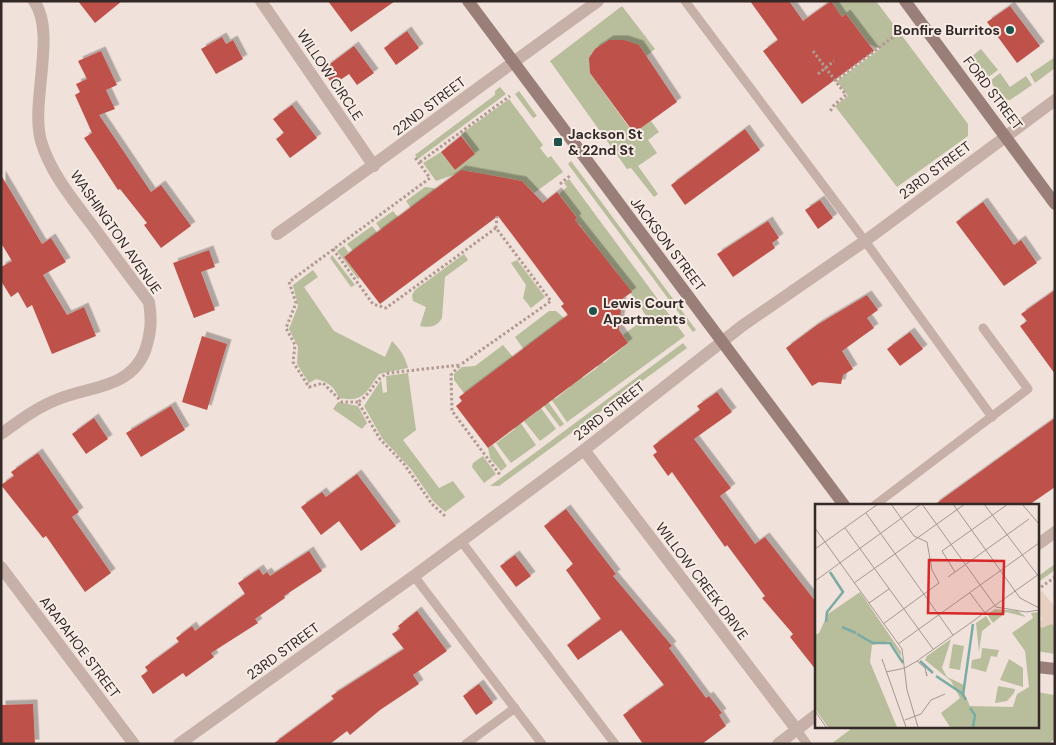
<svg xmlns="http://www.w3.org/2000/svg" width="1056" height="745" viewBox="0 0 1056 745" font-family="'DM Sans',sans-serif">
	<defs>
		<filter id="shadow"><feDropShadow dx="4.5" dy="-4.5" stdDeviation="0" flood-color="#0004"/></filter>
	</defs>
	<rect width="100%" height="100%" fill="#f0e1da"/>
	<!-- green -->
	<g fill="#b8bd9b">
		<path d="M831 1H876L968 124V136L897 187 835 106 848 96 837 81 880 49 869 44 846 14 842 17Z"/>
		<path d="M622 6 655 49 646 56 639 45 590 73 633 133 651 121 659 132 648 140 657 153 638 166 658 194 654 197 631 168 627 169 550 61Z"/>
		<path d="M981 49 998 70 987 78 971 57Z"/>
		<path d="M1055 57V68L1035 83 1030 74Z"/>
		<path d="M1000 73 1010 87 1026 76 1032 85 1010 100 1003 99 990 81Z"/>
		<path d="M500 87 506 94 418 159 415 155 495 95V91Z"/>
		<path d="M519 91 537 116 533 118 515 94Z"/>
		<path d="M509 99 543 145 540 148 548 158 551 156 563 172 534 193 522 181 493 176 456 174 436 181 423 163 441 152 455 170 475 154 461 134Z"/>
		<path d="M571 161 696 330 693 332 568 164Z"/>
		<path d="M569 179 685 336 567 422 549 396 551 395 555 399 570 387 567 383 580 374 583 378 598 367 596 362 600 358 604 363 628 343 623 335 647 317 612 266 605 271 591 240 579 224 574 228 571 223 577 218 559 194 567 187 564 183Z"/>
		<path d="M425 187 434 188 439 194 415 214 406 201Z"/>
		<path d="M393 211 403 223 381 230 376 223Z"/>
		<path d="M372 226 382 239 353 251 347 244Z"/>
		<path d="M344 246 349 253 344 257 360 278 358 279 337 251Z"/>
		<path d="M464 254 468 260 445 277 442 318C437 327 429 328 420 326L426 307 413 301 412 295 415 290Z"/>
		<path d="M332 255 355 285 351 287 330 258Z"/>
		<path d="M517 260 545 297 531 308 523 298 526 285 511 263Z"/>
		<path d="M313 270 318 277 304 287 334 331 385 357 392 341C400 349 405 356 408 368L379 374C366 391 365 403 339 398 334 386 328 382 316 379L309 383 297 364 298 347 289 329 298 306 293 285Z"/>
		<path d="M549 311H556L564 318 527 354 515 337Z"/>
		<path d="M683 343 687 348 499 486H490Z"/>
		<path d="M503 345 513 357 464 393 454 380V374L462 367 475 366Z"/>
		<path d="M408 373 416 430 403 440 439 488 453 481 465 497 445 512 433 501 411 469 382 438 364 406 381 380 383 393 387 392 386 376Z"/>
		<path d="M546 399 564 424 560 427 541 402Z"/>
		<path d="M338 402 358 406 367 423 362 429 333 409Z"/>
		<path d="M538 404 556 429 540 441 524 421 538 411 535 406Z"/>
		<path d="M518 419 536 445 511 463 496 443 515 429 510 423Z"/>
		<path d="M493 445 507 466 501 471 490 458 488 448Z"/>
		<path d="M483 456 496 474 484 483 472 467 473 463Z"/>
		<path d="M1055 564V570L1037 583V577Z"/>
		<path d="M1051 624 1055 625V654L1037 651V625L1039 627Z"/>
		<path d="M1037 692 1055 695V739L1048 744H831L855 726H1037Z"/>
	</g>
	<!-- plaza -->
	<path fill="#e7d0c1" d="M1042 591 1055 607V625L1051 624 1042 628 1037 625V619L1043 620 1037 611V595Z"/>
	<!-- building -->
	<g fill="#be5149" filter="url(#shadow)">
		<path d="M78 1H122L95 23Z"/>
		<path d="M328 1H395L351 32Z"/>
		<path d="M750 1H789L803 21 831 1 842 17 846 14 874 51 802 104 763 51 778 40Z"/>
		<path d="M1010 6 1040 46 1017 63 987 22Z"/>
		<path d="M407 31 419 48 396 65 384 48Z"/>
		<path d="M222 37 226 44 233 40 243 59 216 74 201 49Z"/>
		<path d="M609 40H624L639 45 677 102 634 133 590 73 589 58 595 49Z"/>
		<path d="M354 46 374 73 357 85 349 74 333 85 322 70Z"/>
		<path d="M101 51 117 85 106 90 115 109 99 115 151 192 161 185 191 226 161 248 144 225 147 223 120 189 118 190 84 138 92 133 75 95 80 92 76 84 87 79 78 61Z"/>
		<path d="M292 105 317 138 290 158 276 139 284 133 273 119Z"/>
		<path d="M745 129 760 150 685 205 671 185Z"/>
		<path d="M461 136 475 154 455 170 441 152Z"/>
		<path d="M461 170 522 181 543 203 557 192 577 218 575 220 632 292 622 299 619 330 628 343 488 448 456 406 462 401 459 397 568 315 561 306 564 304 514 237 498 216 380 304 344 257Z"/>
		<path d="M1 175 42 244 51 238 66 262 43 275 67 315 84 307 96 336 52 354 32 305 27 308 18 292 11 297 1 281V267L12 261 1 243Z"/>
		<path d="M820 200 833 218 818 229 805 210Z"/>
		<path d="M983 202 1014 245 1021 240 1037 263 1004 286 956 222Z"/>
		<path d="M768 221 779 238 772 243 775 248 733 277 717 254Z"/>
		<path d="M209 250 215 267 201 272 215 310 194 318 173 263Z"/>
		<path d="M1055 290V374L1020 326 1027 321 1021 314Z"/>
		<path d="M867 295 878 310 867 318 874 328 842 351 853 369 843 375 841 384 819 382 812 386 786 348 817 325Z"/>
		<path d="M910 332 923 349 900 366 887 349Z"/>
		<path d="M202 336 227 344 207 410 182 402Z"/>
		<path d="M717 392 732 412 694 439 731 488 720 496 755 544 765 537 816 602V670L790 637 793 634 762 598 765 596 727 545 725 547 672 472 668 476 653 455 657 452 653 446 700 410 697 406Z"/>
		<path d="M171 406 185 430 141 457 126 433Z"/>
		<path d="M94 418 108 439 86 454 72 434Z"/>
		<path d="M1055 418V487L1029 505H934Z"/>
		<path d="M38 453 79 512 72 517 111 573 85 592 46 536 43 538 1 485 14 476 11 472Z"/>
		<path d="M357 474 396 526 361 551 339 521 321 535 301 507 322 492 326 497Z"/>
		<path d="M566 509 616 574 613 576 672 646 669 648 706 698 709 696 722 713 719 715 726 726 702 744H643L623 715 664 685 621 630 578 660 567 645 601 619 566 570 573 564 544 526Z"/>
		<path d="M309 551 322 571 284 596 285 598 255 619 258 623 211 653 214 657 186 677 183 673 153 694 141 676 148 671 145 667 179 642 176 638 192 626 195 631 245 594 238 583 259 569 263 575 267 572 270 576Z"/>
		<path d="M515 555 531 576 516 587 500 566Z"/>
		<path d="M417 611 447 651 413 675 419 684 380 710 350 735 347 731 330 744H273L334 699 331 696 404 649 392 634 400 629 398 626Z"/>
		<path d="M479 684 493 703 476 715 463 696Z"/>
		<path d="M33 704 35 744H1V705Z"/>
	</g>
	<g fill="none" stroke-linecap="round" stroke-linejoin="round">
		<!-- path -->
		<g stroke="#b29991" stroke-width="3" stroke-dasharray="2.5 2.5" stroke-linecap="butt">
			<path d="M813 51 846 95 834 105 829 113"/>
			<path d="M818 74 834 61"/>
			<path d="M835 81 901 31"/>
			<path d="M420 162 510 96"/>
			<path d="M560 184 571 175"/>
			<path d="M496 228 497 216"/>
			<path d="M333 249 373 304 386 308 496 228 551 301 460 365"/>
			<path d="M358 402H342L323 383 309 387 293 362 295 345 286 328 296 303 289 282 430 178 414 156"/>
			<path d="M445 516 432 504 404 464 380 439 358 402C372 394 374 378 389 373L460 365 451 375 452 411 500 475"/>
			<path d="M1037 590 1055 577"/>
		</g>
		<!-- service -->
		<g stroke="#c7b0a7" stroke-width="9">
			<path d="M685 1 865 241 992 417"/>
			<path d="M875 505 1028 389 983 328"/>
			<path d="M461 541 615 744"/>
			<path d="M414 576 542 744"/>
			<path d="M797 730 807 744"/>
			<path d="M466 744 515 708"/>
		</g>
		<!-- minor -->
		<g stroke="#c7b0a7" stroke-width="12">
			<path d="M261 1 374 166"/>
			<path d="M277 234C385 158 490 78 598 1"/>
			<path d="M1 434C19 421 36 408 56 400 89 386 130 389 145 351 151 333 152 320 149 302 130 277 111 251 92 225 73 200 50 172 41 141 30 102 57 33 34 1"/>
			<path d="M584 450 797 730"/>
			<path d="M1037 545 1055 532"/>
			<path d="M1 567 134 744"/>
			<path d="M179 744 414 576 584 450 742 326 865 241 1055 100"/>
			<path d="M778 744 816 715"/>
		</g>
		<!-- secondary -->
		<g stroke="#9a7f78" stroke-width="12">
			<path d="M468 1 844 505"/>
			<path d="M905 1 1055 204"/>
			<path d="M1037 667 1055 669"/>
		</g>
	</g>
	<!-- markers -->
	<g fill="#1f524d" stroke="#f8ece6" stroke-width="2">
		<circle cx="1010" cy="30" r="5"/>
		<rect x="553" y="137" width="10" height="10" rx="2.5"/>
		<circle cx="593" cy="311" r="5"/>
	</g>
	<g text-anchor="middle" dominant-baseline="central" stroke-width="4" stroke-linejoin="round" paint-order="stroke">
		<!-- poi labels -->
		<g font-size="14" font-weight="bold" fill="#332927" stroke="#f8ece6" text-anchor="start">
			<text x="1000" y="30" text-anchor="end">Bonfire Burritos</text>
			<text x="568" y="134">Jackson St<tspan x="568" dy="16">&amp; 22nd St</tspan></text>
			<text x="603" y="303">Lewis Court<tspan x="603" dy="16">Apartments</tspan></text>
		</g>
		<!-- street labels -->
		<g font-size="14" fill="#332927" stroke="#f8ece6">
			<text transform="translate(330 75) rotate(56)">WILLOW CIRCLE</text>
			<text transform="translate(993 93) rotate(53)">FORD STREET</text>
			<text transform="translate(429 106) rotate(-37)">22ND STREET</text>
			<text transform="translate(935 170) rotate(-37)">23RD STREET</text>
			<text transform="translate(116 232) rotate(55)">WASHINGTON AVENUE</text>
			<text transform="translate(668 244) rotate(53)">JACKSON STREET</text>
			<text transform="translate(609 411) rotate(-38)">23RD STREET</text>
			<text transform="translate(702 581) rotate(53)">WILLOW CREEK DRIVE</text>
			<text transform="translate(80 647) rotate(53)">ARAPAHOE STREET</text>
			<text transform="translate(283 651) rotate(-36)">23RD STREET</text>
		</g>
	</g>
	<!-- overview -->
	<g transform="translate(815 504)">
		<rect width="224" height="224" fill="#f0e1da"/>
		<path d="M45 88 86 148V152L75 137 57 141 55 158 82 223H13L0 205V131L4 129 13 110ZM180 105 203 107 211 113 191 108 178 119 172 110ZM224 108V223H135L126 209 145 194 136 177 110 156 112 152 136 135 127 164 132 173 149 181V189L155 202 198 203 202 190 214 183 210 147 197 129 218 114 216 109ZM171 112 176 120 167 127 164 148 161 119ZM138 140 149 142 145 166 134 164ZM167 144 184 146 182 153 176 152 171 168 156 164 157 156 166 154ZM194 155 208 164V183L185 176ZM183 182 200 185 199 189 192 197 180 199Z" fill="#b8bd9b"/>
		<path fill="none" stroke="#7aaba4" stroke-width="2.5" d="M11 118 12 108 28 88 15 68M27 123 41 129M42 130 58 139H75L88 159M105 157 118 169M121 172 148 190M151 196 148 191 158 120M155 204 160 211 158 223"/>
		<path fill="none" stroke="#a49792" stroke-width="1" d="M107 0 181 103 211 108 224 106M138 0 205 94 224 104M169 0 224 73M207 0 224 20M51 9 138 131M0 24 87 145 92 186 103 223M30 24 118 145M0 45 63 0M140 68 127 47 193 0M133 73 214 15M0 77 106 0M39 79 150 0M155 89 170 109M54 99 74 85M68 120 124 79 117 66 112 38 99 32 76 0M83 140 224 39M67 155 91 223M102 157 110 164 112 172 111 168M71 168 90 164 102 157 224 70M0 207 11 223M90 216 106 210 116 196 130 190"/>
		<path fill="#d62828" fill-opacity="0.15" stroke="#d62828" stroke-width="2.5" d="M114 56 189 57 188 110 113 109Z"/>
		<rect width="224" height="224" fill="none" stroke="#332927" stroke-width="2.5"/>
	</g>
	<!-- border -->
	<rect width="1056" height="745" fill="none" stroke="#332927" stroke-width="5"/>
</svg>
